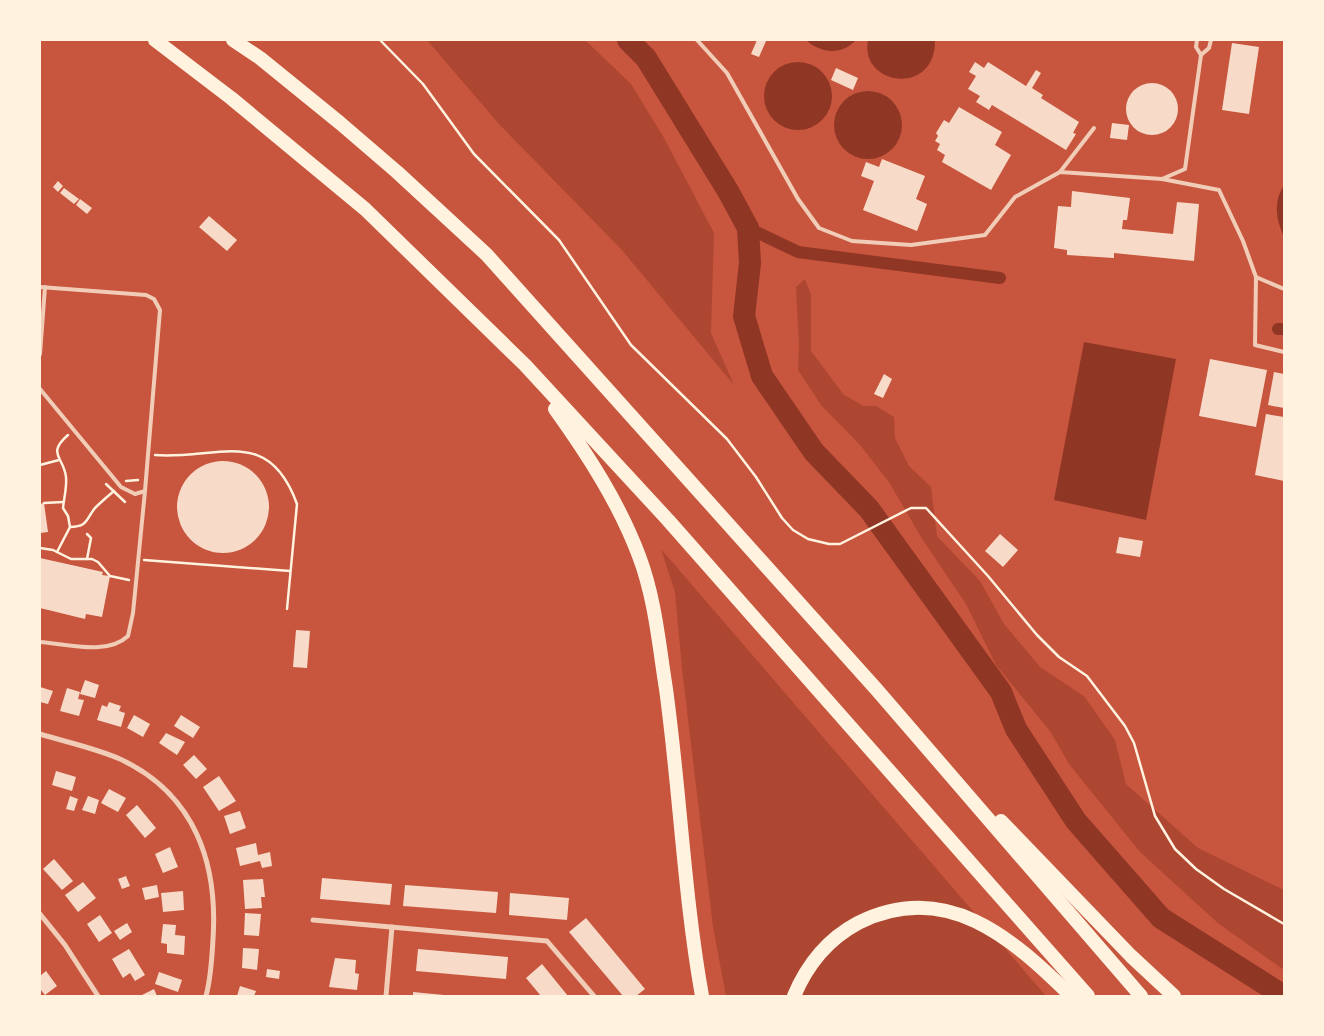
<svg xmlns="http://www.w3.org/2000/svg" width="1324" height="1036" viewBox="0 0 1324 1036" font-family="'Noto Serif',serif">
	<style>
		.green { fill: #ae4732 }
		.water { fill: #8f3625 }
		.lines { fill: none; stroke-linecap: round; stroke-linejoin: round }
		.canal { stroke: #8f3625; stroke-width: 12 }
		.river { stroke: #8f3625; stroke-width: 22 }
		.building { fill: #f7dbc8 }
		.path { stroke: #fff3e0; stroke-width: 2.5 }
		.service { stroke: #f1ccb7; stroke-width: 4 }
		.minor { stroke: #f1ccb7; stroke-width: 5 }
		.motorway { stroke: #fff3e0; stroke-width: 14 }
	</style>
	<rect width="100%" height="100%" fill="#c8553d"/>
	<g class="green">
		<path d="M427,40H585L631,84L664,138L714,233L711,333L734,385L621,249L499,124Z"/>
		<path d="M805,279L811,295V351L844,395L864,406H876L894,417L895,438L909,466L931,487L937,536L980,581L1004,624L1040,667L1084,696L1115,740L1126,784L1198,848L1284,890V970L1219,924L1140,852L1069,764L1050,731L996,665L966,604L921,537L889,482L860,445L821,405L798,370L799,346L796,287Z"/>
		<path d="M661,549L1046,996H726L713,927L682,669L675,592Z"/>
	</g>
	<g class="water">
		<path d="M806,40H856C842,55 821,54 806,40Z"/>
		<path d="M868,40H935C936,97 859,86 868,40Z"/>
		<circle cx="798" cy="96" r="34"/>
		<circle cx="868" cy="125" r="34"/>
		<path d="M1284,185V237C1276,219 1273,202 1284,185Z"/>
		<path d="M1084,342L1176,359L1146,520L1054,500Z"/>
	</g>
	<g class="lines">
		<g class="canal">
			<path d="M748,228L798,252L1000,278"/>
			<path d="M1278,329H1284"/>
		</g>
		<path class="river" d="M628,40L646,58L728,191L748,228L750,263L744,316L762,376L814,452L869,509L1001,692L1016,729L1076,821L1161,918L1284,996"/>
	</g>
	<g class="building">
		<path d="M757,40L766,41L759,57L751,54Z"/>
		<path d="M1232,43L1259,47L1249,114L1222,110Z"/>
		<path d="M975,62L984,68L988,62L1026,86L1036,70L1041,73L1032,88L1043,95L1041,98L1079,122L1073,133L1076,134L1066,150L992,105L989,110L976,102L980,96L968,89L976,76L969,72Z"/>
		<path d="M836,68L858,78L853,90L831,80Z"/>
		<circle cx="1152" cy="109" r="26"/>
		<path d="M959,107L1002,132L995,145L1011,155L991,190L942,162L945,155L937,150L940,144L935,141L938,136L936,133L944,120L949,123Z"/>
		<path d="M1112,123L1129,125L1127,140L1110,138Z"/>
		<path d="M882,159L925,176L916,199L927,204L917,231L863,210L874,181L861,176L866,162L879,167Z"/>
		<path d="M58,181L63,186L58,192L53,187Z"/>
		<path d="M64,188L79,199L74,204L60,193Z"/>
		<path d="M1072,191L1130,198L1127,220H1123L1122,229L1173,234L1177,202L1199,204L1194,261L1114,253V258L1067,255V250L1054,248L1058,206L1071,207Z"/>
		<path d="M80,199L92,208L87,214L76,205Z"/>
		<path d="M209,216L237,240L227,251L199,227Z"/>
		<path d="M1210,359L1267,370L1256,427L1199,416Z"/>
		<path d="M1274,372L1284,374V408L1268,405Z"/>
		<path d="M884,374L892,379L883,398L874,394Z"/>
		<path d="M1266,414L1284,417V481L1255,475Z"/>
		<circle cx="223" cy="507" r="46"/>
		<path d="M44,503L48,532L40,533V504Z"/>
		<path d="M1000,534L1018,550L1003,567L985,551Z"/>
		<path d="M1119,537L1143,541L1140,557L1116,553Z"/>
		<path d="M40,558L103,572L102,575L110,576L102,617L86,614L85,619L40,608Z"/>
		<path d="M296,630L310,631L307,668L293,667Z"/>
		<path d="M85,680L99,685L95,698L80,694Z"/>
		<path d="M40,687L53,691L48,704L40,702Z"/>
		<path d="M67,688L80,692L78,699L84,700L79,716L60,711Z"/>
		<path d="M109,702L121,706L119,711L125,713L121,727L97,720L102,705L107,707Z"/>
		<path d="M134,715L150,724L143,737L127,728Z"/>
		<path d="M181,715L200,727L193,738L174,726Z"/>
		<path d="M166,733L185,742L177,755L159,743Z"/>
		<path d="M194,755L207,769L196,779L183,765Z"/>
		<path d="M56,771L76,777L72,791L52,785Z"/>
		<path d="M219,776L236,801L219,811L203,787Z"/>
		<path d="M109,789L126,798L118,812L101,803Z"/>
		<path d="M70,796L78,799L74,811L66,809Z"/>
		<path d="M88,796L99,800L95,814L82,810Z"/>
		<path d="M137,805L156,828L145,838L126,815Z"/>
		<path d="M240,811L246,828L230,834L224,816Z"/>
		<path d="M256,843L258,855L270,852L272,866L262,868L260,861L240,866L236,848Z"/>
		<path d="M170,847L178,867L163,873L155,854Z"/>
		<path d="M54,859L73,881L62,890L43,869Z"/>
		<path d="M126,876L130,886L122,889L118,879Z"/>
		<path d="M322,878L392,884L390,905L320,899Z"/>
		<path d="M263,879L265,897H261L262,908L245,909L243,880Z"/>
		<path d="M83,882L96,898L78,912L65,895Z"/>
		<path d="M157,885L159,897L145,900L142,888Z"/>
		<path d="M405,885L498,892L496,913L403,906Z"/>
		<path d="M183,891L184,910L163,912L161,893Z"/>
		<path d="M510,893L569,898L567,920L509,915Z"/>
		<path d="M245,913L261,914L259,936L244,935Z"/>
		<path d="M100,915L112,933L99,942L87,924Z"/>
		<path d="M586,918L645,989L636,996H623L569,932Z"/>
		<path d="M127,923L132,932L120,940L114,931Z"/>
		<path d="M163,924L176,925L175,935L185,936L184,955L167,953V944L161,943Z"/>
		<path d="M243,948L259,949L257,970L242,968Z"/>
		<path d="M129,949L145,975L135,981L130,973L123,978L112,959Z"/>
		<path d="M418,949L508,957L506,979L416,971Z"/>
		<path d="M335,958L356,960L355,973L359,974L357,990L329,987Z"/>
		<path d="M542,964L568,996H541L526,978Z"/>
		<path d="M267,969L280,971L279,979L266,977Z"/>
		<path d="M46,971L57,986L45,995L40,989V976Z"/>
		<path d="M159,972L182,980L178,992L155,984Z"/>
		<path d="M240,986L256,991L254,996H237Z"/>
		<path d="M154,989L157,996H140Z"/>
		<path d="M413,992L444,995V996H413Z"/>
	</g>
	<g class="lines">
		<g class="path">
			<path d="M380,40L423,84L474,154L559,240L631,345L727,439L756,477L782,518L793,530L808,539L829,544H840L911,508H926L988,576L1037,635L1059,657L1087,676L1125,726L1134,743L1155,816L1175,849L1196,869L1224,889L1284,924"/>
			<path d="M155,455C217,460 268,424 297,504L287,609"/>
			<path d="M40,465L59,460"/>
			<path d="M126,481L138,480"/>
			<path d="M106,484L125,502"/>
			<path d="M44,503L63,502"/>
			<path d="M70,527C88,527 86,519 95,508C101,502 108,496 114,491"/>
			<path d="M40,548L53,550L71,559H92L98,562L110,576L129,580"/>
			<path d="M57,552L70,527L68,516L63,508C64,497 67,488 66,477C64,457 46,454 68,435"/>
			<path d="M87,559L91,538L87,534"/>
			<path d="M144,560L290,571"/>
		</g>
		<g class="service">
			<path d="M697,40L727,73L798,199L819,228L852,241L911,245L985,235L1015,197L1060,172L1162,179L1185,169L1201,55"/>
			<path d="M1197,40L1196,47L1201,55L1209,48L1211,40"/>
			<path d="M1060,172L1094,128"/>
			<path d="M1162,179L1219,190L1243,241L1256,277L1255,345L1284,352"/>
			<path d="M1256,277L1284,289"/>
			<path d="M40,287L146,295L154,299L160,310L145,491L133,613L128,636C107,656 67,644 40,642"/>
			<path d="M40,354L45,287"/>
			<path d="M40,389L121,487L135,494L145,491"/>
		</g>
		<g class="minor">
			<path d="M40,734C66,742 95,748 120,759C195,794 218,863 213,939C212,958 211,978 206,996"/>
			<path d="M40,914L65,945L98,996"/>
			<path d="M313,920L547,941L594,996"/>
			<path d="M386,996L392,927"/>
		</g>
		<g class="motorway">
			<path d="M155,40L231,98L365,209L525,365L668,520L1088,996"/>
			<path d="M233,40L260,58L340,123L397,172L487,255L877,690L1141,996"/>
			<path d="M555,409C588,455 619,503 639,556C655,598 659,645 666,689C680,791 684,895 702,996"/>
			<path d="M1001,821L1131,956L1174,996"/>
			<path d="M794,996C807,965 828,939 858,923C946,879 1012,938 1071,996"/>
		</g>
	</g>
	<rect width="1324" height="1036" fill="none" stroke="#fff3e0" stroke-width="82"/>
</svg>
